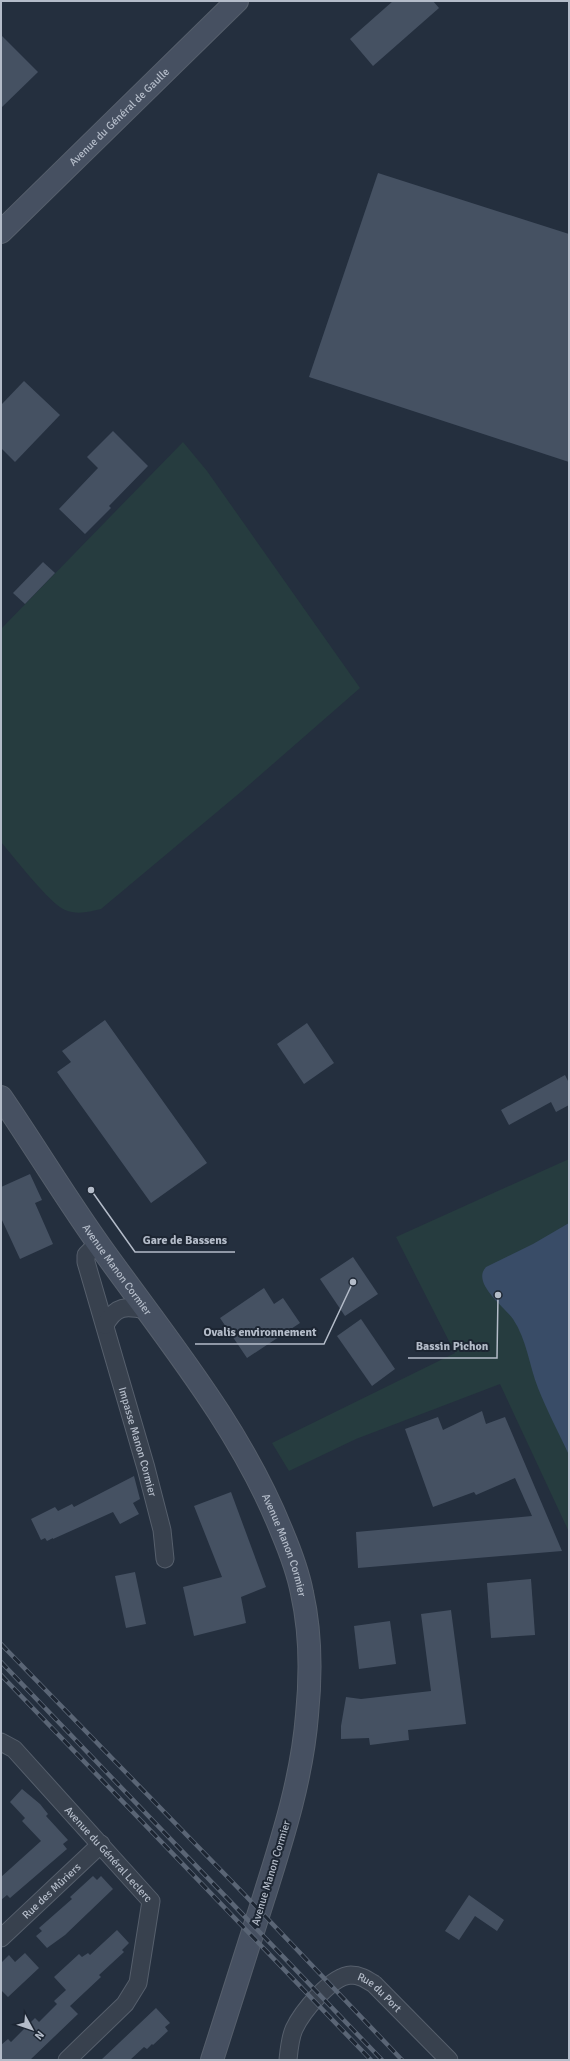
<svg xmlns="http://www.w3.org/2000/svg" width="570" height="2061" viewBox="0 0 570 2061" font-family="Signika,sans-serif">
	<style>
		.green { fill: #263c3f }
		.water { fill: #394c67 }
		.building { fill: #455162 }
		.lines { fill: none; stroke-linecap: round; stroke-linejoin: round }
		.street-casing { stroke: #565f6c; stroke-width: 19 }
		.secondary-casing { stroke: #565f6c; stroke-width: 24 }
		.street { stroke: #38414e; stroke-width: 17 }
		.secondary { stroke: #465061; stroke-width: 22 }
		.rail-casing { stroke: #5a6575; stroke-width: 4.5 }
		.rail { stroke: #1d2633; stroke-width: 3; stroke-dasharray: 9; stroke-linecap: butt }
		.labels { text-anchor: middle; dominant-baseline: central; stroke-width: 4; stroke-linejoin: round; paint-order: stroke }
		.street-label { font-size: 11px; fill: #b4bcc9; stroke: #1d2633 }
		.leader { fill: none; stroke: #b4bcc9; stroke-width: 1.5 }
		.callout-dot { fill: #b4bcc9; stroke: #1d2633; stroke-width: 1.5 }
		.callout-label { font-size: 12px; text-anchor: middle; font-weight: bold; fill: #b4bcc9; stroke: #1d2633; stroke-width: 4; stroke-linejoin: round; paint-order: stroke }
	</style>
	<rect width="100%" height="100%" fill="#242f3e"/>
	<g class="green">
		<path d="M183,442L207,471L360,688L242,791L101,909C89,912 77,915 65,910C49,903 14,857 1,842V629Z"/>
		<path d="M569,1159V1532L500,1384L356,1439L289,1471L272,1443L455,1353L396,1237Z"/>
	</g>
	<path class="water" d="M569,1223V1455C559,1433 547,1411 538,1388C529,1365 527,1340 513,1319C505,1307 471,1283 486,1267L533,1244Z"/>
	<g class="building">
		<path d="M393,1H433L439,8L373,66L350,39Z"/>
		<path d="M1,35L38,72L1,108Z"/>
		<path d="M378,173L569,234V462L309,377Z"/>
		<path d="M24,381L60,415L15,462L1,448V405Z"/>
		<path d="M113,431L148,466L109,506L111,508L85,534L59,509L98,468L87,457Z"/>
		<path d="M43,562L55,573L25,604L13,593Z"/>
		<path d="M105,1020L207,1163L151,1203L57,1072L71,1062L62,1051Z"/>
		<path d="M307,1023L334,1063L304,1084L277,1044Z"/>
		<path d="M565,1075L569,1083V1105L556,1112L551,1102L509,1125L501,1110Z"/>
		<path d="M30,1174L42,1200L35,1203L53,1244L20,1259L1,1218V1187Z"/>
		<path d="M353,1257L378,1294L345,1316L320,1279Z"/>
		<path d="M264,1288L274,1304L283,1298L300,1323L247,1358L220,1318Z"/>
		<path d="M361,1319L395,1369L372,1386L337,1336Z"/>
		<path d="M482,1411L486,1424L505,1417L562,1551L358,1568L356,1532L532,1516L515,1478L476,1495L474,1492L433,1507L405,1429L438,1417L443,1430Z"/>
		<path d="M134,1476L140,1499L133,1503L139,1514L120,1524L113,1512L53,1539V1538L47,1541L45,1538L41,1540L31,1519L55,1507L58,1511L72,1504L74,1507Z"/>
		<path d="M231,1492L266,1587L241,1597L246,1623L194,1636L183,1587L222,1577L194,1506Z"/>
		<path d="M135,1572L146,1624L126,1628L115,1576Z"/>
		<path d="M531,1579L535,1635L491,1638L487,1583Z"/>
		<path d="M451,1610L466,1724L408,1730L409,1740L370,1745L369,1738L341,1739V1726L346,1697L361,1699L431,1691L421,1614Z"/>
		<path d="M390,1621L396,1664L359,1669L354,1626Z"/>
		<path d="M22,1789L40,1804L48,1814L46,1816L68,1840L63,1844L67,1849L10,1898L7,1895L1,1900V1877L41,1841L22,1821L25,1818L10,1802Z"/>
		<path d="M93,1876L97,1880L101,1876L113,1889L65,1935L47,1948L36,1936L42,1931L39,1928L72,1899L70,1897Z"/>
		<path d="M469,1895L504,1920L497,1931L475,1916L459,1940L445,1931Z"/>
		<path d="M117,1930L129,1943L122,1950L124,1952L99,1975L101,1977L70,2006L78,2014L30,2060H1V2045L8,2039L11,2042L35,2018L39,2022L57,2004L54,2001L66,1990L54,1977L79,1954L82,1957L88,1953L90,1955Z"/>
		<path d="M25,1953L39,1968L8,1997L1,1990V1963L9,1955L15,1962Z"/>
		<path d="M156,2008L170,2023L165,2027L168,2031L153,2045L152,2044L147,2049L144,2047L130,2060H101Z"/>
	</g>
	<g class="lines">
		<defs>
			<g id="street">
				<path id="s1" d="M98,1243L86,1255V1262L146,1468L162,1530L165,1559"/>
				<path d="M105,1325C116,1305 126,1306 146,1310"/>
				<path id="s2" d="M1,1742L14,1749L151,1901L138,1983L125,2004L67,2060"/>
				<path id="s3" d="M1,1938L101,1844"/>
				<path id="s4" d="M288,2060C289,2050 290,2038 294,2029C302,2012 331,1976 351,1975C360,1975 366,1979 374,1984L449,2060"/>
			</g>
			<g id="secondary">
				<path id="s5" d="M1,232L237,1"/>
				<path id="s6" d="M1,1097C36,1148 68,1202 105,1253C169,1342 241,1429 282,1532C290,1551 298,1572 302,1593C311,1633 311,1675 307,1715C302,1778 283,1837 264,1897C247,1951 229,2006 212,2060"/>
			</g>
		</defs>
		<use href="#street" class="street-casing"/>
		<use href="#secondary" class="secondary-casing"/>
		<use href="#street" class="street"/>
		<use href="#secondary" class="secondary"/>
		<defs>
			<g id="rail">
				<path d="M1,1644L243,1893L402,2060"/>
				<path d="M1,1662L382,2060"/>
				<path d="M1,1675L371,2060"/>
			</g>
		</defs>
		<use href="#rail" class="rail-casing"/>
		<use href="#rail" class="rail"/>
	</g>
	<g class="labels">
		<g class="street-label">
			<text stroke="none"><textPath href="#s5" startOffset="165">Avenue du Général de Gaulle</textPath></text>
			<text stroke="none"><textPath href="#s6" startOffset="208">Avenue Manon Cormier</textPath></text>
			<text stroke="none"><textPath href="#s1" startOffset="211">Impasse Manon Cormier</textPath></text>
			<text stroke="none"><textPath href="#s6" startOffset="532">Avenue Manon Cormier</textPath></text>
			<text stroke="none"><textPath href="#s2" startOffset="156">Avenue du Général Leclerc</textPath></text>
			<text transform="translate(271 1873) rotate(-73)">Avenue Manon Cormier</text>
			<text stroke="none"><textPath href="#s3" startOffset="69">Rue des Mûriers</textPath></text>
			<text stroke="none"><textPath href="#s4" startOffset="147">Rue du Port</textPath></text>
		</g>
	</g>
	<path class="leader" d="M91 1190L135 1252H235M353 1282L324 1344H195M498 1295L497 1358H408"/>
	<g class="callout-dot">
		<circle cx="91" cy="1190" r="4"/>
		<circle cx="353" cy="1282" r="4"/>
		<circle cx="498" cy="1295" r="4"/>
	</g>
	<g class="callout-label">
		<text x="185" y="1244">Gare de Bassens</text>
		<text x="260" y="1336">Ovalis environnement</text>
		<text x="452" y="1350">Bassin Pichon</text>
	</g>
	<rect width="570" height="2061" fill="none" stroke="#b4bcc9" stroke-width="4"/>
	<g transform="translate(32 2029) rotate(130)" stroke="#1d2633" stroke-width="3" paint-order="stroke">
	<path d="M0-3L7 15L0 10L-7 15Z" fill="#b4bcc9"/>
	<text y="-6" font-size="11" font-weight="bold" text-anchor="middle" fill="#b4bcc9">N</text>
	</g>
</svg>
